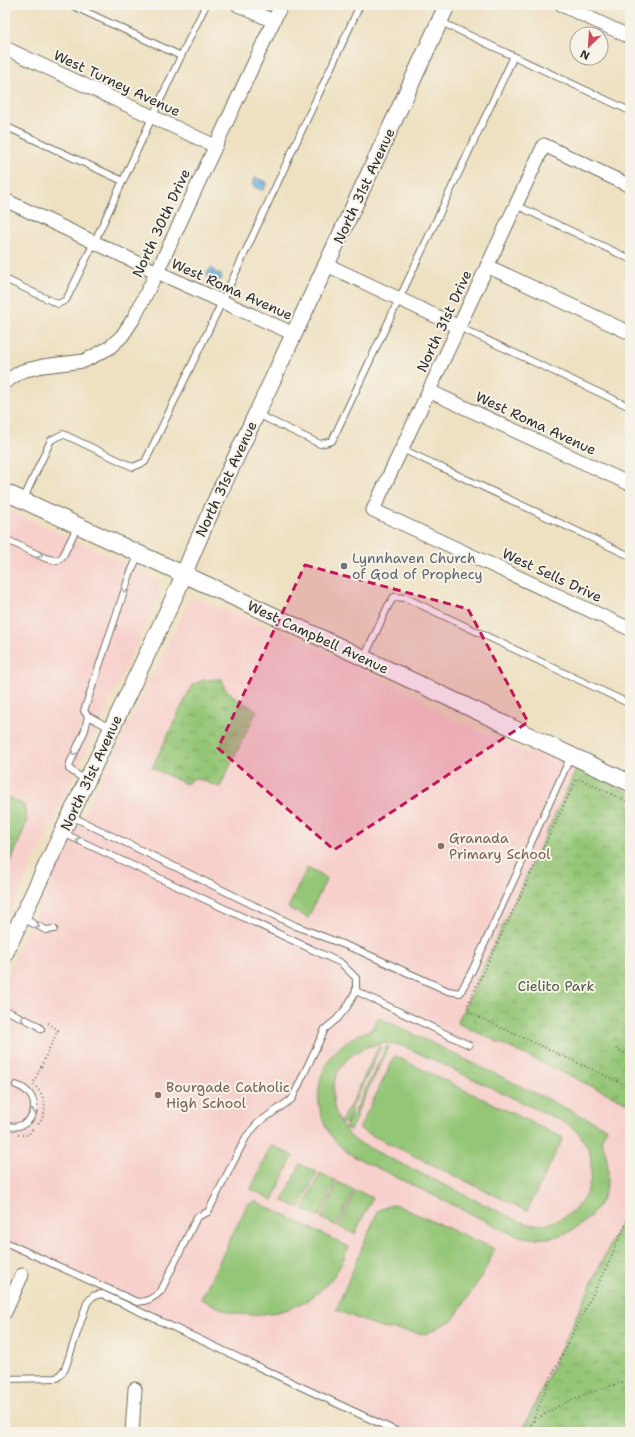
<svg xmlns="http://www.w3.org/2000/svg" width="635" height="1437" viewBox="0 0 635 1437" font-family="'Shantell Sans',sans-serif">
	<style>
		.built { fill: #f7d0cc }
		.grass { fill: #94c677; stroke: #607851; fill-rule: evenodd }
		.park { fill: url(#park-crowns); stroke: #607851 }
		.water { fill: url(#water-waves); stroke: #446c81 }
		.lines { fill: none; stroke-linecap: round; stroke-linejoin: round }
		.service-casing { stroke: #6f6b60; stroke-width: 8 }
		.minor-casing { stroke: #6f6b60; stroke-width: 15 }
		.tertiary-casing { stroke: #6f6b60; stroke-width: 18 }
		.path { stroke: #6f6b60; stroke-width: 2; stroke-dasharray: 1 3; stroke-linecap: butt }
		.service { stroke: #fff; stroke-width: 6 }
		.minor { stroke: #fff; stroke-width: 13 }
		.tertiary { stroke: #fff; stroke-width: 16 }
		.oneway { stroke: #a0a0a0 }
		.marked { fill: #c2185b; fill-opacity: 0.2; stroke: #c2185b; stroke-width: 3; stroke-dasharray: 8 5; stroke-linejoin: round }
		.worship-dot { fill: #6b7280; stroke: #f7f3e8; stroke-width: 1.5 }
		.education-dot { fill: #8d6e63; stroke: #f7f3e8; stroke-width: 1.5 }
		.labels { text-anchor: middle; dominant-baseline: central; stroke-width: 4; stroke-linejoin: round; paint-order: stroke }
		.street-label { font-size: 14px; fill: #2b2b2b; stroke: #f7f3e8 }
		.worship-label { font-size: 14px; fill: #5b616d; stroke: #f7f3e8; text-anchor: start }
		.education-label { font-size: 14px; fill: #785e54; stroke: #f7f3e8; text-anchor: start }
		.park-label { font-size: 14px; fill: #4a5a42; stroke: #f7f3e8 }
	</style>
	<defs>
		<pattern id="park-crowns" width="20" height="18" patternUnits="userSpaceOnUse"><rect width="20" height="18" fill="#94c677"/><path d="M2 6a3 3 0 1 1 6 0M12 15a3 3 0 1 1 6 0" fill="none" stroke="#79a162"/></pattern>
		<pattern id="water-waves" width="16" height="10" patternUnits="userSpaceOnUse"><rect width="16" height="10" fill="#5cacd7"/><path d="M0 5q4-4 8 0t8 0" fill="none" stroke="#4c8caf"/></pattern>
	</defs>
	<rect width="100%" height="100%" fill="#f7f3e8"/>
	<filter id="ink" filterUnits="userSpaceOnUse"><feTurbulence type="fractalNoise" baseFrequency=".025" numOctaves="2"/><feDisplacementMap in="SourceGraphic" scale="8" xChannelSelector="R" yChannelSelector="G"/><feConvolveMatrix kernelMatrix="1 2 1 2 8 2 1 2 1" color-interpolation-filters="sRGB"/></filter>
	<filter id="wash" filterUnits="userSpaceOnUse"><feTurbulence type="fractalNoise" baseFrequency=".012" numOctaves="4" result="noise"/><feDisplacementMap in="SourceGraphic" scale="16" xChannelSelector="R" yChannelSelector="G"/><feGaussianBlur stdDeviation="0.9" result="paint"/><feColorMatrix in="noise" values="0 0 0 0 0 0 0 0 0 0 0 0 0 0 0 0 0 1.4 0 .05"/><feComposite in="paint" operator="in"/></filter>
	<g filter="url(#wash)">
		<rect width="100%" height="100%" fill="#eee1c2"/>
		<g class="built">
			<path d="M5,508L151,576L158,581L160,586V595L5,923Z"/>
			<path d="M192,599L199,600L281,631L418,697L446,717L531,754L550,756L577,768L457,1023L630,1104V1202L521,1432H391L119,1299L5,1246V979L76,829L188,604Z"/>
		</g>
		<g class="grass">
			<path d="M5,796L24,805L27,822L11,862L5,859Z"/>
			<path d="M307,868L327,878L308,918L288,908Z"/>
			<path d="M378,1017L607,1128L601,1140C629,1202 568,1258 508,1232L357,1158C318,1139 305,1086 335,1052C343,1043 352,1038 362,1033C365,1032 369,1031 371,1030C374,1028 376,1020 378,1017ZM383,1043L396,1044L410,1049L563,1122C567,1124 572,1127 576,1130C581,1136 588,1147 590,1154C591,1158 591,1162 591,1166C594,1198 568,1223 537,1225C528,1225 519,1221 510,1217L357,1142C325,1117 323,1068 362,1049C368,1046 375,1045 383,1043Z"/>
			<path d="M379,1046L381,1047L351,1109L352,1110L346,1124L341,1122L348,1108H349Z"/>
			<path d="M387,1046L389,1047L355,1116L357,1117L350,1130L345,1128L352,1114L353,1115Z"/>
			<path d="M395,1056L563,1138L527,1211L359,1129Z"/>
			<path d="M271,1145L293,1156L273,1200L251,1189Z"/>
			<path d="M300,1164L317,1172L300,1208L283,1201Z"/>
			<path d="M320,1173L336,1181L319,1217L303,1209Z"/>
			<path d="M338,1182L354,1190L337,1226L321,1218Z"/>
			<path d="M356,1190L372,1198L355,1234L339,1227Z"/>
			<path d="M255,1201L349,1247C345,1255 342,1264 337,1271C320,1298 291,1313 260,1314C250,1315 238,1315 229,1312C219,1308 210,1303 201,1299L247,1205Z"/>
			<path d="M394,1204L495,1249L483,1274L453,1320L425,1334L381,1328L336,1310L378,1210Z"/>
		</g>
		<g class="park">
			<path d="M222,679L225,689L240,701L257,710L220,787L194,778L186,784L152,768L192,685L204,680Z"/>
			<path d="M577,768L630,793V1104L457,1023Z"/>
			<path d="M630,1202V1432H521L523,1429Z"/>
		</g>
		<g class="water">
			<path d="M254,178H256L266,181L267,185L264,188V190C260,190 254,189 252,184Z"/>
			<path d="M211,268L214,270L215,272L221,274L222,278L221,280L215,281L207,277V272Z"/>
		</g>
	</g>
	<g filter="url(#ink)">
		<g class="lines">
			<defs>
				<g id="service">
					<path d="M71,5L181,56"/>
					<path d="M441,22L630,111"/>
					<path d="M5,126L123,181"/>
					<path d="M516,205L630,259"/>
					<path d="M5,279L58,304L66,300C115,203 157,102 206,5"/>
					<path d="M459,327L630,407"/>
					<path d="M257,414L320,444L332,441L514,56"/>
					<path d="M402,449L630,556"/>
					<path d="M23,500L51,440L63,434L133,467L145,462L222,302L360,5"/>
					<path d="M5,539L45,558L57,561L63,556L78,525"/>
					<path d="M364,658L388,606L394,597L406,598L630,704"/>
					<path d="M112,729L88,716L84,711L130,574L139,554"/>
					<path d="M85,780L69,769L70,763L85,730L88,716"/>
					<path d="M71,816L296,926L360,951L448,991L460,993L472,971L571,756"/>
					<path d="M22,918L46,930L54,929"/>
					<path d="M356,991L469,1045"/>
					<path d="M5,1010L37,1025L41,1029"/>
					<path d="M5,1125C33,1135 48,1096 16,1085"/>
					<path d="M5,1242L137,1302C147,1302 154,1298 161,1291L197,1217L208,1212L246,1137L258,1123L292,1099L325,1029L337,1019L347,1007L356,991V978L341,963L63,833"/>
					<path d="M5,1379L57,1378L65,1369L87,1303L93,1296L102,1294L398,1432"/>
				</g>
				<g id="minor">
					<path d="M238,5L273,21"/>
					<path d="M562,5L630,37"/>
					<path d="M5,48L215,146"/>
					<path d="M630,186L544,145L373,510L630,629"/>
					<path d="M5,200L157,272L294,334"/>
					<path d="M327,265L459,327"/>
					<path d="M487,266L630,333"/>
					<path d="M5,382L22,371L43,366L84,361L109,348L122,336L134,318L157,272L281,5"/>
					<path d="M429,391L630,484"/>
					<path d="M5,1312L22,1275"/>
					<path d="M132,1432L135,1389"/>
				</g>
				<g id="tertiary">
					<path d="M5,492L255,607L630,783"/>
					<path d="M5,953L177,591C205,520 239,451 272,381C330,256 390,131 447,5"/>
				</g>
			</defs>
			<use href="#service" class="service-casing"/>
			<use href="#minor" class="minor-casing"/>
			<use href="#tertiary" class="tertiary-casing"/>
			<g class="path">
				<path d="M630,803L580,779L576,780L467,1006L469,1011L474,1015L630,1087"/>
				<path d="M616,1049L630,1056"/>
				<path d="M38,1124C50,1111 45,1095 33,1084L58,1030L47,1022"/>
				<path d="M18,1135H28L33,1129"/>
				<path d="M5,1143L9,1134"/>
				<path d="M534,1421C563,1400 596,1390 630,1380"/>
				<path d="M527,1432L533,1421L550,1379L611,1258L616,1244L630,1217"/>
			</g>
			<use href="#service" class="service"/>
			<use href="#minor" class="minor"/>
			<use href="#tertiary" class="tertiary"/>
		</g>
		<defs><path id="oneway-chevron" d="M-2-3.5L2.5 0L-2 3.5" fill="none" stroke-width="1.6" stroke-linecap="round" stroke-linejoin="round"/></defs>
		<g class="oneway">
			<use href="#oneway-chevron" transform="translate(40 555) rotate(24)"/>
			<use href="#oneway-chevron" transform="translate(125 590) rotate(109)"/>
			<use href="#oneway-chevron" transform="translate(74 753) rotate(114)"/>
			<use href="#oneway-chevron" transform="translate(78 840) rotate(-155)"/>
			<use href="#oneway-chevron" transform="translate(37 926) rotate(26)"/>
			<use href="#oneway-chevron" transform="translate(23 1018) rotate(-154)"/>
			<use href="#oneway-chevron" transform="translate(32 1111) rotate(-75)"/>
		</g>
	</g>
	<path class="marked" d="M305,565L468,609L528,722L334,850L218,748Z"/>
	<circle class="worship-dot" cx="344" cy="566" r="4"/>
	<g class="education-dot">
		<circle cx="441" cy="846" r="4"/>
		<circle cx="158" cy="1095" r="4"/>
	</g>
	<g class="labels">
		<g class="street-label">
			<text transform="translate(117 83) rotate(25)">West Turney Avenue</text>
			<text transform="translate(364 186) rotate(-65)">North 31st Avenue</text>
			<text transform="translate(161 223) rotate(-65)">North 30th Drive</text>
			<text transform="translate(232 289) rotate(24)">West Roma Avenue</text>
			<text transform="translate(444 321) rotate(-65)">North 31st Drive</text>
			<text transform="translate(536 423) rotate(25)">West Roma Avenue</text>
			<text transform="translate(226 479) rotate(-65)">North 31st Avenue</text>
			<text transform="translate(552 575) rotate(25)">West Sells Drive</text>
			<text transform="translate(318 637) rotate(25)">West Campbell Avenue</text>
			<text transform="translate(91 773) rotate(-65)">North 31st Avenue</text>
		</g>
		<g class="worship-label">
			<text x="352" y="558">Lynnhaven Church<tspan x="352" dy="16">of God of Prophecy</tspan></text>
		</g>
		<g class="education-label">
			<text x="449" y="838">Granada<tspan x="449" dy="16">Primary School</tspan></text>
			<text x="166" y="1087">Bourgade Catholic<tspan x="166" dy="16">High School</tspan></text>
		</g>
		<g class="park-label">
			<text x="556" y="986">Cielito Park</text>
		</g>
	</g>
	<rect width="635" height="1437" fill="none" stroke="#f7f3e8" stroke-width="20"/>
	<g transform="translate(589 46) rotate(205)"><circle r="19" fill="#f7f3e8" stroke="#a5a39c"/>
	<path d="M0-3L7 15L0 10L-7 15Z" fill="#d1495b"/>
	<text y="-6" font-size="11" font-weight="bold" text-anchor="middle" fill="#2b2b2b">N</text>
	</g>
</svg>
